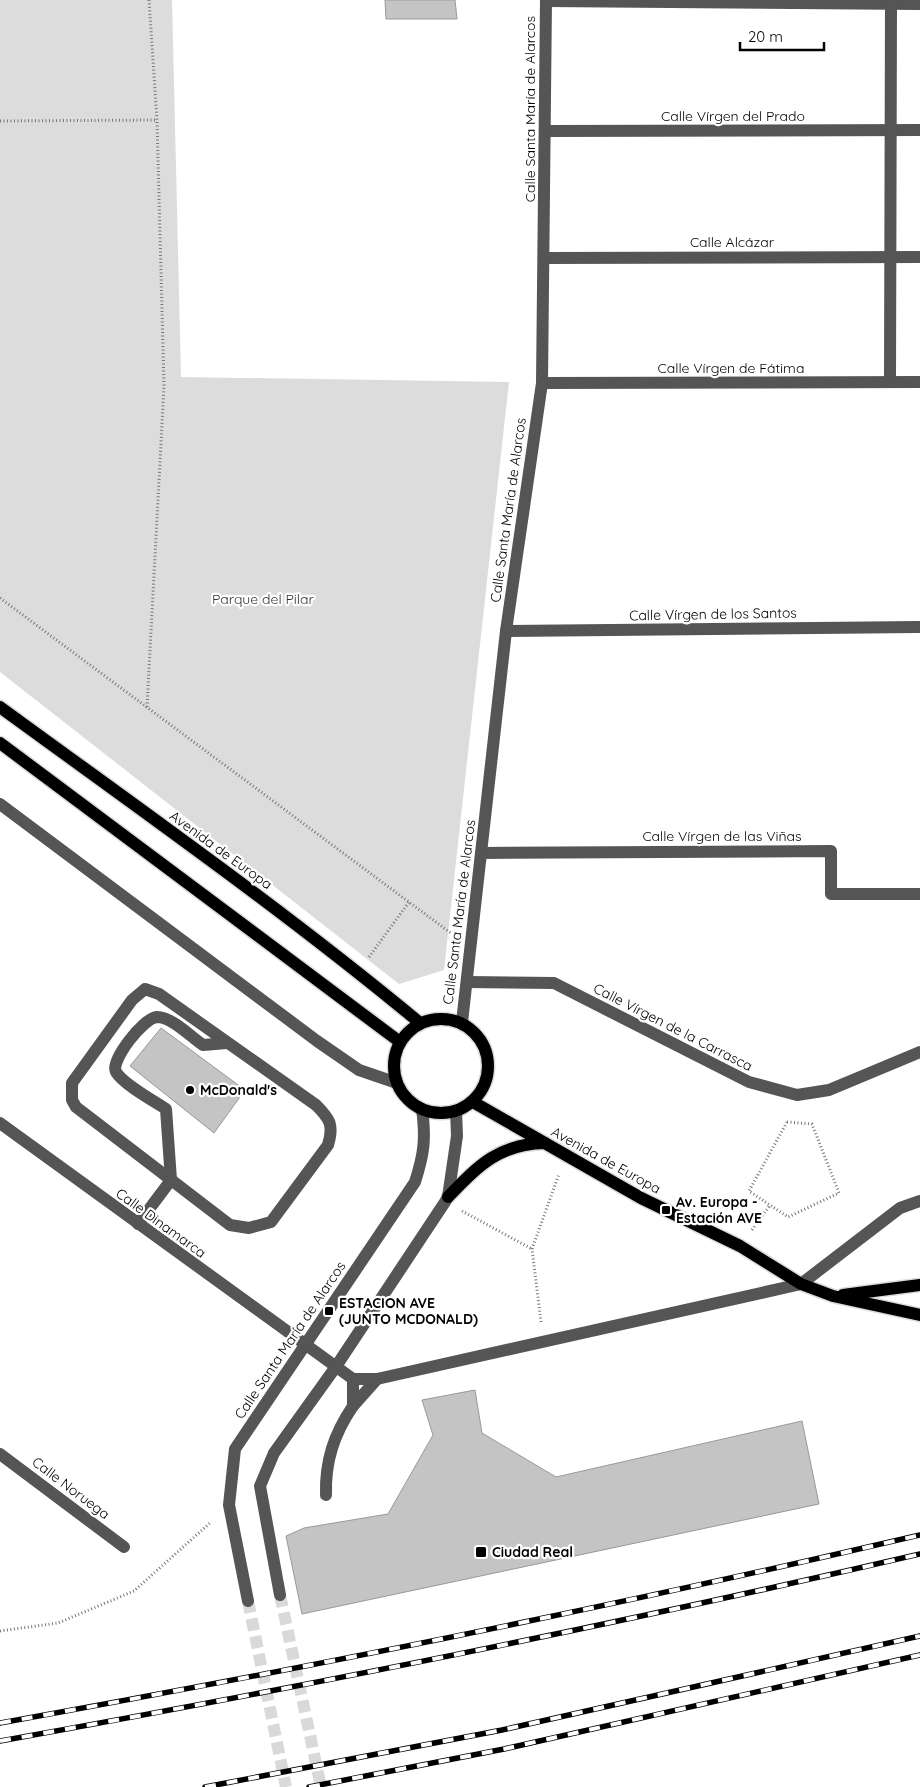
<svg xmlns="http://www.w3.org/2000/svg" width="920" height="1787" viewBox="0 0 920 1787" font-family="Quicksand,sans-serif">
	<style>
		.green { fill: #dcdcdc }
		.building { fill: #c4c4c4; stroke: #999 }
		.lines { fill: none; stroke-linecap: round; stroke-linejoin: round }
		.minor-tunnel { stroke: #d9d9d9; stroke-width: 12; stroke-dasharray: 12 6; stroke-linecap: butt }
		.major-casing { stroke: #dbdbdb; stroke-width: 15 }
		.path { stroke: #777; stroke-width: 3; stroke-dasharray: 1 2.5; stroke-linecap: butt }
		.minor { stroke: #555; stroke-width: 12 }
		.major { stroke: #000; stroke-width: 12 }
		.rail-casing { stroke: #000; stroke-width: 5.5 }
		.rail { stroke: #fff; stroke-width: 4; stroke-dasharray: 11; stroke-linecap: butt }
		.poi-dot { fill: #000; stroke: #fff; stroke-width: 2 }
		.labels { text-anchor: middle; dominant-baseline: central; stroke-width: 4.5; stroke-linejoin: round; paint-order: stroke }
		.street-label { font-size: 14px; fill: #000; stroke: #fff }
		.park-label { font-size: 14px; fill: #333; stroke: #fff }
		.poi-label { font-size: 14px; font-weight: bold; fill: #000; stroke: #fff; text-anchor: start }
	</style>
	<rect width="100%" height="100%" fill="#fff"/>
	<path class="green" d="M0,0H172L181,377L509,382L444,970L399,984L0,672Z"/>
	<g class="building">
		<path d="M385,0H455L457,19H386Z"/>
		<path d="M161,1028L245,1090L214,1133L130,1066Z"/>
		<path d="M475,1390L482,1433L556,1477L802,1421L819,1504L302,1614L286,1536L304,1528L388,1514L433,1435L422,1400Z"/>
	</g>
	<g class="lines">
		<g class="minor-tunnel">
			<path d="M280,1595L321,1787"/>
			<path d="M248,1601L286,1787"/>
		</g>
		<defs>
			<g id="major">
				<path d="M0,707C141,810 285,911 420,1023"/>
				<path d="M0,743L400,1042"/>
				<circle cx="441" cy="1066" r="47"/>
				<path d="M473,1102L641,1198L740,1246L801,1284L833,1296L920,1315"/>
				<path d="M448,1197C479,1165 499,1144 545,1143"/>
				<path d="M843,1295L920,1285"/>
			</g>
		</defs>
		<use href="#major" class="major-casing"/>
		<g class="path">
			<path d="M0,121L157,120"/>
			<path d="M0,598L452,934"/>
			<path d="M147,707L164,386L157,120L149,0"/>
			<path d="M369,957L409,902"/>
			<path d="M787,1122L812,1124L839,1193L788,1217L749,1191Z"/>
			<path d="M462,1211L532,1249"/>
			<path d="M752,1230L770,1205"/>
			<path d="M541,1322L532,1249L559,1174"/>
			<path d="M0,1631L58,1623L134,1591L211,1522"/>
		</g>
		<g class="minor">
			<path d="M546,1L920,4"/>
			<path d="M545,131L920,130"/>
			<path d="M544,258L920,257"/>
			<path d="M890,382L891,0"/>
			<path d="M542,383L920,382"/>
			<path d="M506,631L920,627"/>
			<path d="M0,804L317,1041L359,1070L397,1083"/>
			<path d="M481,853L831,851V894H920"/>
			<path d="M467,982L554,983L749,1082L797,1095L829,1090L920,1052"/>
			<path d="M145,989L159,994L316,1105C330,1119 334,1125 328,1145L271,1222L249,1228L230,1225L76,1107L72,1100V1083L132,1000Z"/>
			<path d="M462,1022L506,631L542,383L546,0"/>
			<path d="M0,1123L353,1379V1406L377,1379"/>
			<path d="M138,1224L171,1180L166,1109C154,1101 123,1084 116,1072C110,1061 143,1018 157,1017C172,1017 191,1037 203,1045L227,1043"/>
			<path d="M353,1379H377L801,1284L900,1208L920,1201"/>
			<path d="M0,1454L124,1547"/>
			<path d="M326,1495C325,1461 334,1434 353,1406"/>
			<path d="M280,1595L260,1486L274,1453L335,1368L445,1202L448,1197L457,1136L456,1111"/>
			<path d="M248,1601L229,1505L235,1449L415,1182C424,1154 426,1139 422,1109"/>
		</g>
		<use href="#major" class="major"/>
		<defs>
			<g id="rail">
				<path d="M0,1723C308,1668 615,1606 920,1535"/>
				<path d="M0,1741C308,1686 615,1625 920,1554"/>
				<path d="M205,1787L502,1730L920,1636"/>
				<path d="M309,1787L504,1749L920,1655"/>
			</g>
		</defs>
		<use href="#rail" class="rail-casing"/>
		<use href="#rail" class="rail"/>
	</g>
	<g class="poi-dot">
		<circle cx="190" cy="1090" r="5"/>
		<rect x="661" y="1205" width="10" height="10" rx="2.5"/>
		<rect x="324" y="1306" width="10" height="10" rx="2.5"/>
		<rect x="475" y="1546" width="12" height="12" rx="2.5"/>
	</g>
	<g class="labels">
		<g class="street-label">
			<text transform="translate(530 109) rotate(-90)">Calle Santa María de Alarcos</text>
			<text x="733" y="116">Calle Vírgen del Prado</text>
			<text x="732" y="242">Calle Alcázar</text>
			<text x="731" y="368">Calle Vírgen de Fátima</text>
			<text transform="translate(508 510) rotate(-82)">Calle Santa María de Alarcos</text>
			<text transform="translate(713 614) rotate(-1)">Calle Vírgen de los Santos</text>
			<text x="722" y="836">Calle Vírgen de las Viñas</text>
			<text transform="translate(221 850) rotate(36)">Avenida de Europa</text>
			<text transform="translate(459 912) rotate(-83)">Calle Santa María de Alarcos</text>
			<text transform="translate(673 1027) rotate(27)">Calle Vírgen de la Carrasca</text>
			<text transform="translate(606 1160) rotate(29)">Avenida de Europa</text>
			<text transform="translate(161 1223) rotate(36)">Calle Dinamarca</text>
			<text transform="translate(290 1340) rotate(-56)">Calle Santa María de Alarcos</text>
			<text transform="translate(71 1488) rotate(37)">Calle Noruega</text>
		</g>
		<g class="park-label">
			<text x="263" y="599">Parque del Pilar</text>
		</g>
		<g class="poi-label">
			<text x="200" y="1090">McDonald's</text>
			<text x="676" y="1202">Av. Europa -<tspan x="676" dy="16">Estación AVE</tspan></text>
			<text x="339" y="1303">ESTACION AVE<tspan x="339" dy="16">(JUNTO MCDONALD)</tspan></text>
			<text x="492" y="1552">Ciudad Real</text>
		</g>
	</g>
	<path d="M740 42v8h84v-8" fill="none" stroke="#000000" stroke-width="2.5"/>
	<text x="748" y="42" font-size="15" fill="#000000" stroke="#ffffff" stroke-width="4" paint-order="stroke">20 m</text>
</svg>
